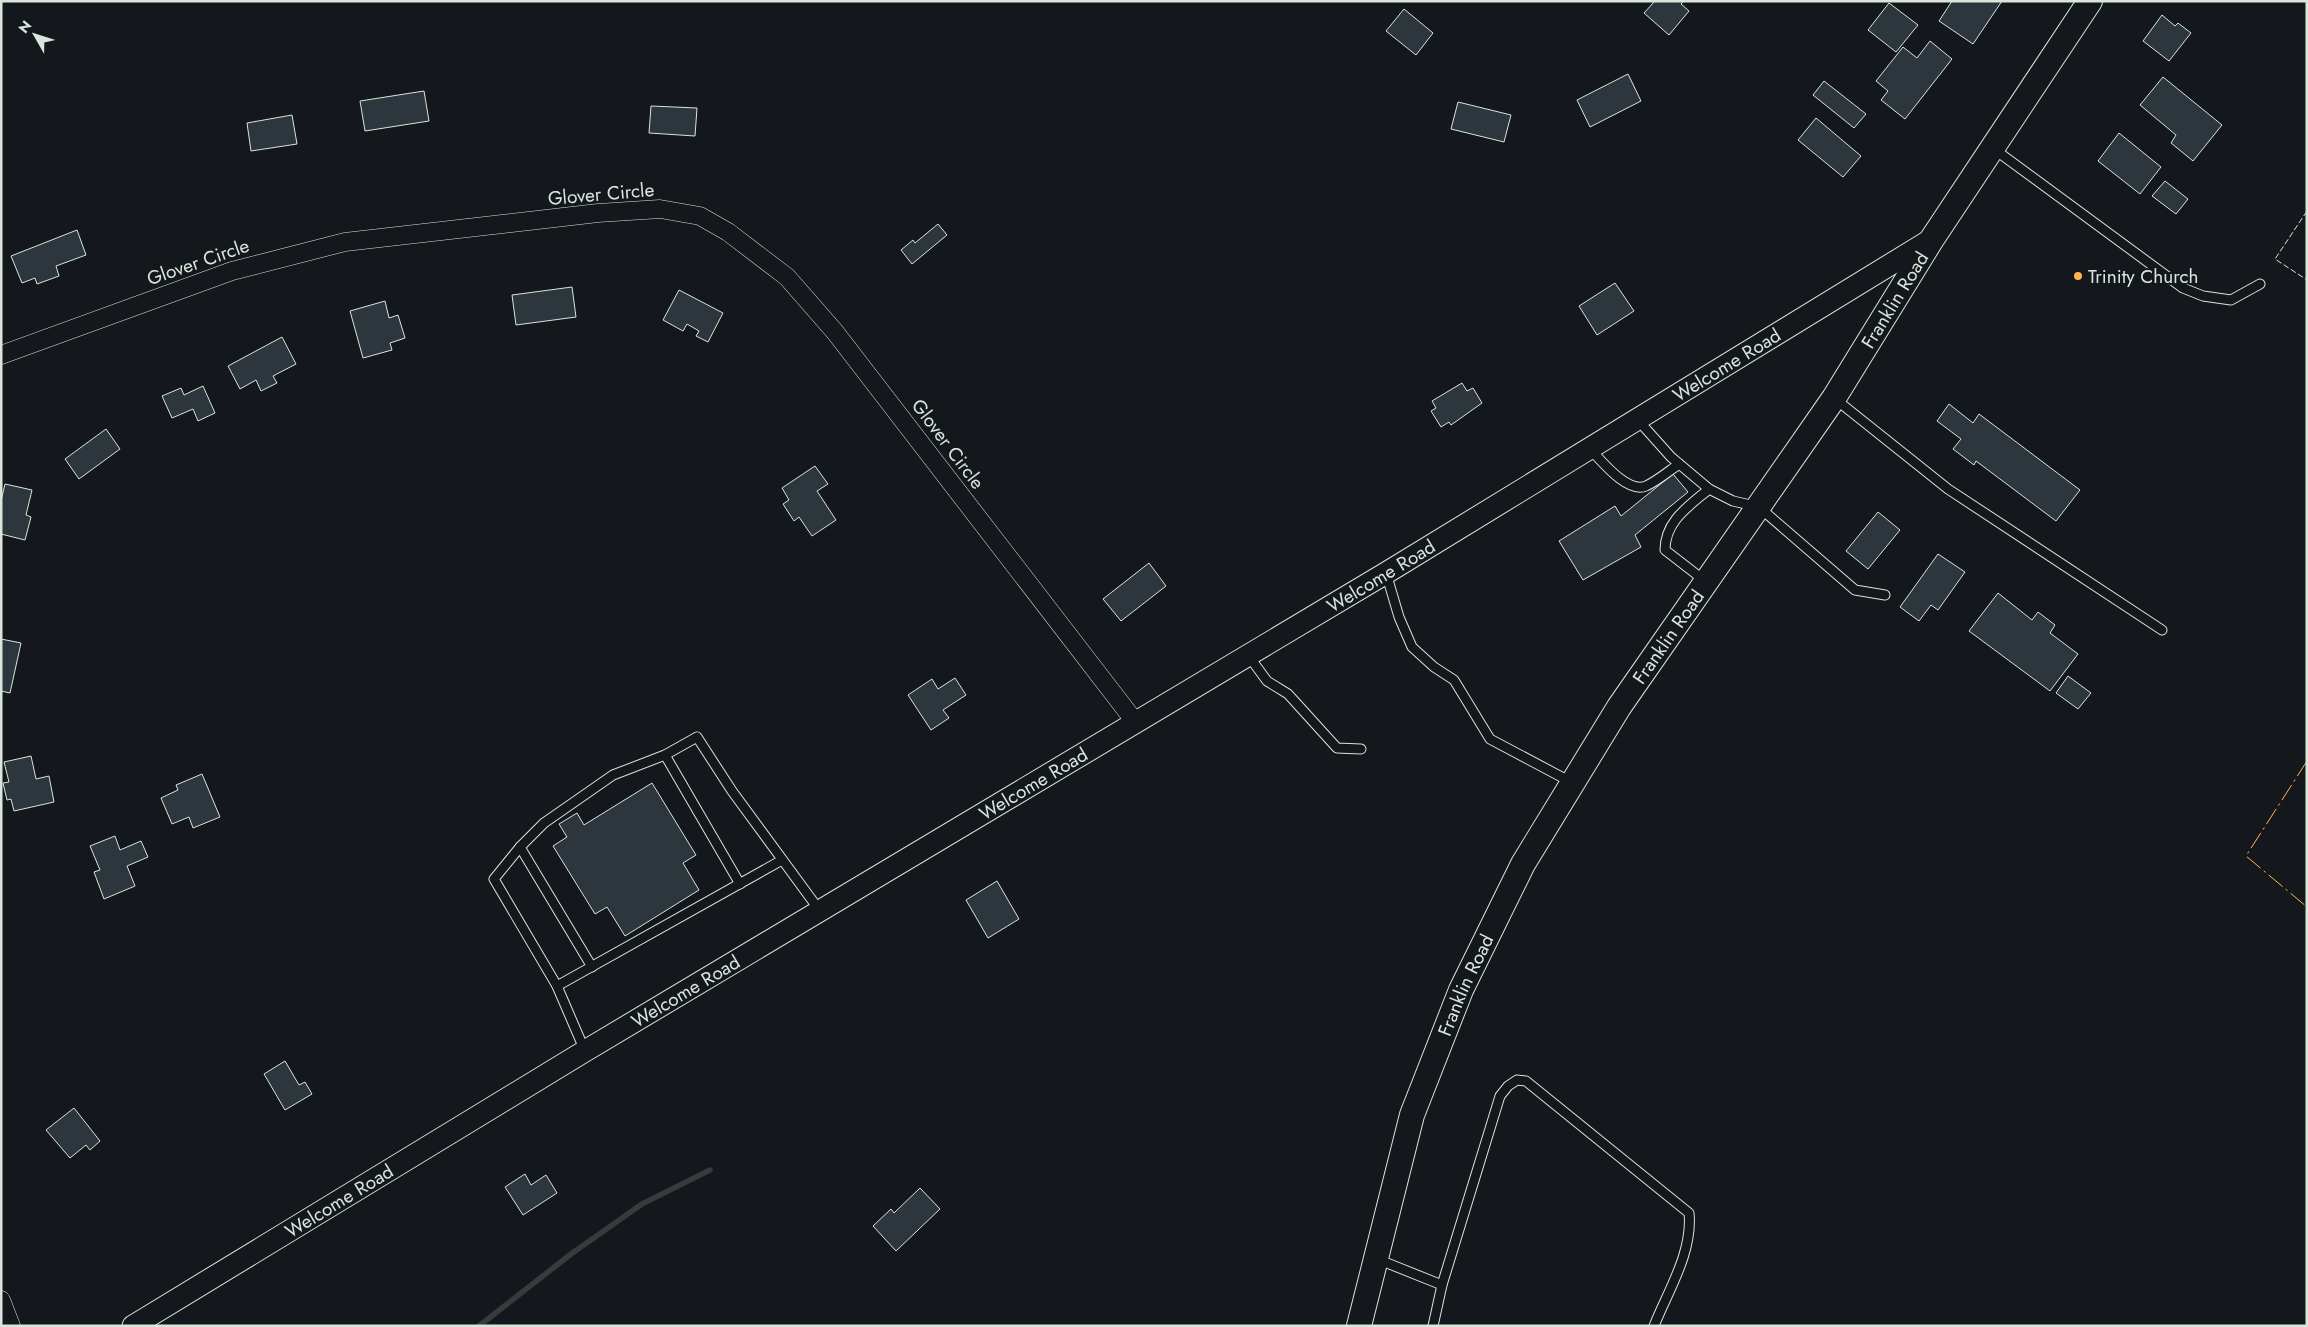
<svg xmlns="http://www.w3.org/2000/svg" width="2308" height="1327" viewBox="0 0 2308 1327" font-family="Jost,sans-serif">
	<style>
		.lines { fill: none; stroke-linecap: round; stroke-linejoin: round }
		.stream { stroke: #363b3e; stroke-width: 5.5 }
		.building { fill: #2c363c; stroke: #d8e6dc }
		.service-casing { stroke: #d8e6dc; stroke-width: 11 }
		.minor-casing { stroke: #d8e6dc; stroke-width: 19 }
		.tertiary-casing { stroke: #d8e6dc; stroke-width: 23 }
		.secondary-casing { stroke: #d8e6dc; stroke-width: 26 }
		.service { stroke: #14181c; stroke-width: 9 }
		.minor { stroke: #14181c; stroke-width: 18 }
		.tertiary { stroke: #14181c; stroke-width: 21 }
		.secondary { stroke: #14181c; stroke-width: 24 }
		.fence { stroke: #d8e6dc; stroke-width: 1; stroke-dasharray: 6 2.5; stroke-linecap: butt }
		.power { stroke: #ffb74d; stroke-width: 1; stroke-dasharray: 18 4 2.5 4; stroke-linecap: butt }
		.poi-dot { fill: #ffb74d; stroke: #14181c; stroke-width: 2 }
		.labels { text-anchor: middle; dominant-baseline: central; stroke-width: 4; stroke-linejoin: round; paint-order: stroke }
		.street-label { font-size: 19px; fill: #d8e6dc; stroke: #14181c }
		.poi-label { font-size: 19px; fill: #d8e6dc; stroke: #14181c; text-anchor: start }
	</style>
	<rect width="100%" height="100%" fill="#14181c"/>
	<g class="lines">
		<path class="stream" d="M479,1326L571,1254L642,1204L710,1170"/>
	</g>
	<g class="building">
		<path d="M1655,1H1684L1681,4L1689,11L1669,35L1644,13Z"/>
		<path d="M1952,1H2002L1973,44L1939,21Z"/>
		<path d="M1889,3L1918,25L1896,52L1868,30Z"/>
		<path d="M1404,9L1433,33L1416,55L1386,31Z"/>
		<path d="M2162,15L2175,26L2178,23L2191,33L2169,61L2143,41Z"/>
		<path d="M1930,41L1952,59L1905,119L1881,100L1888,91L1876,81L1903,47L1917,58Z"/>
		<path d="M1628,74L1641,101L1590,127L1577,100Z"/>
		<path d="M2163,77L2222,125L2193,161L2171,143L2176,135L2140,105Z"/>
		<path d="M1824,81L1866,114L1854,128L1813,95Z"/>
		<path d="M424,91L429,121L365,131L360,101Z"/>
		<path d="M1458,102L1511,115L1504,142L1451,129Z"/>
		<path d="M651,106L697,108L695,136L649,133Z"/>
		<path d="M292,115L297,144L251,151L247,123Z"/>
		<path d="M1816,118L1861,156L1843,177L1798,140Z"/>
		<path d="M2119,133L2161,167L2140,194L2098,161Z"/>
		<path d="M2165,181L2188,199L2176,214L2152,196Z"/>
		<path d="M938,224L947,235L912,264L901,250L913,240L915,243Z"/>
		<path d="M77,230L86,255L56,266L59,276L37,284L35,278L22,283L11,256Z"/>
		<path d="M1615,283L1634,311L1597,335L1579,306Z"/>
		<path d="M572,287L576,317L516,325L512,295Z"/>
		<path d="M679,290L723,313L708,342L696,336L699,331L687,324L683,331L663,320Z"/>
		<path d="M385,301L389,318L398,315L405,338L390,343L392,350L363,358L350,311Z"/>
		<path d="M282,337L296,364L273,376L277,383L261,391L256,380L240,389L228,366Z"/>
		<path d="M1462,383L1467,391L1473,388L1482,403L1451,425L1449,422L1441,427L1431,411L1436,408L1432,401Z"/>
		<path d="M203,386L215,413L198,421L193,409L172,418L162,396L181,388L184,395Z"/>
		<path d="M1949,404L1973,423L1979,414L2080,490L2056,521L1976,461L1974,465L1953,449L1961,439L1937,421Z"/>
		<path d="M106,429L120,449L79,479L65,459Z"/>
		<path d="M815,466L828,484L817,491L836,520L812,536L799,517L794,521L783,504L789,500L782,488Z"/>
		<path d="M1673,474L1688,492L1635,535L1641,547L1583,580L1559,541L1615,506L1621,516Z"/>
		<path d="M5,484L32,490L26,515L31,517L25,540L1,534V501Z"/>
		<path d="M1878,512L1900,530L1868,569L1846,551Z"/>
		<path d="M1938,554L1965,572L1938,610L1931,605L1919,621L1900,607Z"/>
		<path d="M1149,563L1166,586L1121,621L1103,599Z"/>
		<path d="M1998,593L2032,620L2038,612L2055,625L2050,633L2078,654L2050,691L1969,631Z"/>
		<path d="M1,639L21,643L10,693L1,691Z"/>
		<path d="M2068,676L2091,693L2078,709L2056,693Z"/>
		<path d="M955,678L966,695L943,710L949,718L931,730L908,695L932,679L938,689Z"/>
		<path d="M31,756L36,779L49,776L54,802L14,811L11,799L7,800L3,783L9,782L4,762Z"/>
		<path d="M202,774L220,817L193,828L189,817L172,824L161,798L178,790L176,785Z"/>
		<path d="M652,783L696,855L683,863L699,890L625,936L607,907L595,914L553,846L567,837L559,824L577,813L584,825Z"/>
		<path d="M115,836L120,850L141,841L148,857L127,866L135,886L104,899L94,872L100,870L90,846Z"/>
		<path d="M997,881L1019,919L988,938L966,900Z"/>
		<path d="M285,1061L299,1085L305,1082L312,1094L285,1110L264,1074Z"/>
		<path d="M74,1108L100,1141L90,1150L86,1145L70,1158L46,1130Z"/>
		<path d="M525,1174L531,1185L546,1175L557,1193L523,1215L505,1187Z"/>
		<path d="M920,1188L940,1209L896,1251L873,1226L891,1209L894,1213Z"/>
	</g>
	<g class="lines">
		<defs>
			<g id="service">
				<path d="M1994,149L2183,288L2203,296L2231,300L2260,284"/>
				<path d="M1834,398L1948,489L2162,630"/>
				<path d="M1637,419L1671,457L1709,489L1733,501L1759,507L1855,590L1885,595"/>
				<path d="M1589,448C1601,460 1627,494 1646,486C1657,481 1669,471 1679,464"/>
				<path d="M1386,573L1399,617L1412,647L1434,667L1454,680L1490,739L1571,782"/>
				<path d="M1705,581L1665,550C1665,521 1689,506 1709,489"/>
				<path d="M1248,655L1267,681L1288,694L1337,748L1361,749"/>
				<path d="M665,755L740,884"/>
				<path d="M520,847L592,967"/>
				<path d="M557,986L782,860"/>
				<path d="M585,1051L557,986L494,879L520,847L544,823L613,775L665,755L697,737L732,791L820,911"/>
				<path d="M1377,1259L1442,1285L1500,1096L1508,1086L1517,1080L1526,1081L1689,1213C1693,1252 1668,1291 1654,1326"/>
				<path d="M1433,1326L1442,1285"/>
			</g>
			<g id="minor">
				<path d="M1,355L232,271L345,242L598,213L660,209L700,216L728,232L787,277L835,332L1136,723"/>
				<path d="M1,1300L11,1326"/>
			</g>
			<g id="tertiary">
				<path id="s1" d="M133,1326L585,1051L1386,573L1932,239"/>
			</g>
			<g id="secondary">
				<path id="s2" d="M1359,1326L1412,1115L1461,990L1523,864L1619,707L1834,398L1932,239L2090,1"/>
			</g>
		</defs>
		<use href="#service" class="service-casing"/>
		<use href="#minor" class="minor-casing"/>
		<use href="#tertiary" class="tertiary-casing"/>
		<use href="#secondary" class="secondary-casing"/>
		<use href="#service" class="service"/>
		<use href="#minor" class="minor"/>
		<use href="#tertiary" class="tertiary"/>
		<use href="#secondary" class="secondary"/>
		<path class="fence" d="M2307,211L2275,259L2307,280"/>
		<g class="power">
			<path d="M2307,761L2246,856L2307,907"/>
			<path d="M2307,850V851"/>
		</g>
	</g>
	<circle class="poi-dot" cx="2078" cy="276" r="5"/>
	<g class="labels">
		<g class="street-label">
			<text transform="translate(601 194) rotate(-5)">Glover Circle</text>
			<text transform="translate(198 262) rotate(-19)">Glover Circle</text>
			<text stroke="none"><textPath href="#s2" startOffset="1168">Franklin Road</textPath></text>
			<text stroke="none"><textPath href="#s1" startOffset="1861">Welcome Road</textPath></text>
			<text transform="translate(948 444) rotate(53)">Glover Circle</text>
			<text stroke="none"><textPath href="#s1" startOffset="1456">Welcome Road</textPath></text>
			<text stroke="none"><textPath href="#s2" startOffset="762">Franklin Road</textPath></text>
			<text stroke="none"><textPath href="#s1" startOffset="1051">Welcome Road</textPath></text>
			<text stroke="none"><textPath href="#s2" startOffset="358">Franklin Road</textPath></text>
			<text stroke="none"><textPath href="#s1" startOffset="646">Welcome Road</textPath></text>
			<text stroke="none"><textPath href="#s1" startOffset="241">Welcome Road</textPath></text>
		</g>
		<g class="poi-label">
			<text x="2088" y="276">Trinity Church</text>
		</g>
	</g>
	<rect width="2308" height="1327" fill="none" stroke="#d8e6dc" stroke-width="5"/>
	<g transform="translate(35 35) rotate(309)" stroke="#14181c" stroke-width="4" paint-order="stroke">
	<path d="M0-4L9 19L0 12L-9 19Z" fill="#d8e6dc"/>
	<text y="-8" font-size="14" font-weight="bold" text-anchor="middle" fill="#d8e6dc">N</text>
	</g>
</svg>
